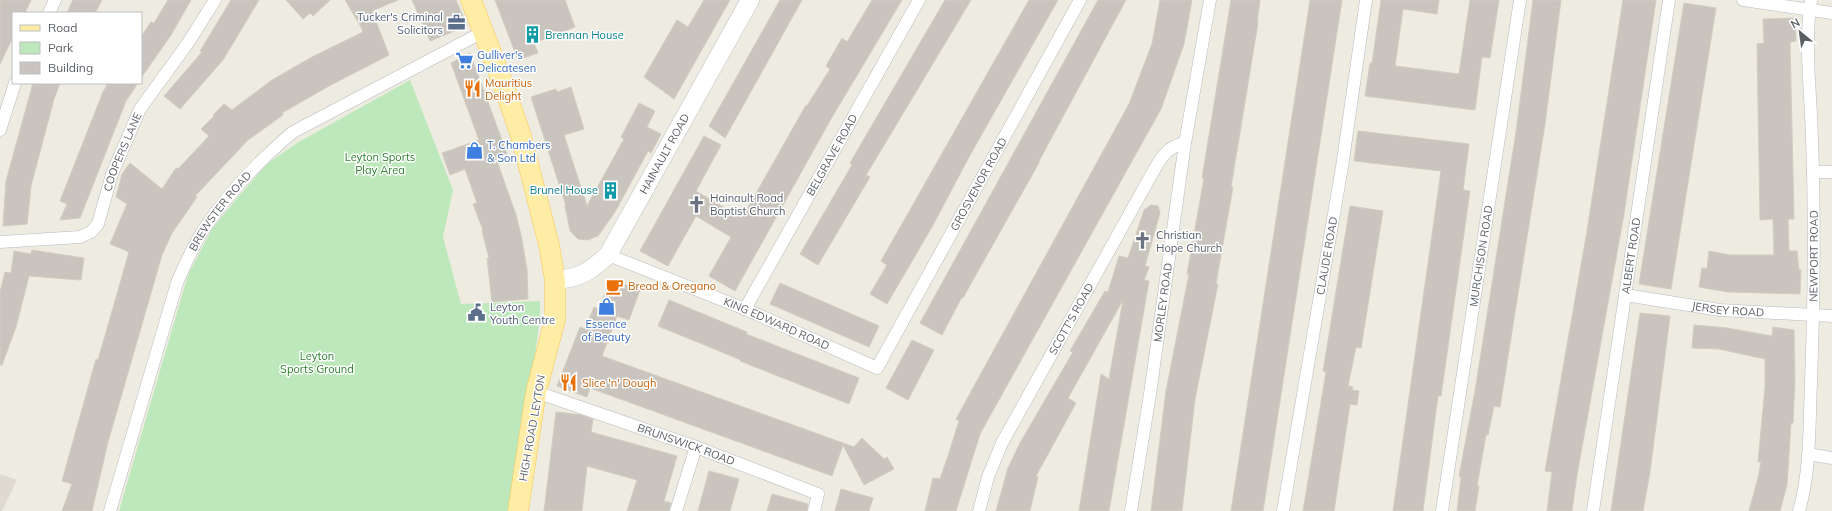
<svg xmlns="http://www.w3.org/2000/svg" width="1832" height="511" viewBox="0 0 1832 511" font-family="Mulish,sans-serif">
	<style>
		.education { fill: #dedad0 }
		.green { fill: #bde8bb }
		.building { fill: #c9c5be; stroke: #d3ccbf }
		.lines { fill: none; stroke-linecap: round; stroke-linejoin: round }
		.street-casing { stroke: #b7babf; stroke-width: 13 }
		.secondary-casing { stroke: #b7bcc1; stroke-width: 19 }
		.primary-casing { stroke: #fdc54b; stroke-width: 21 }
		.street { stroke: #fff; stroke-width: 12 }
		.secondary { stroke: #fff; stroke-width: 18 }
		.primary { stroke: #ffeda6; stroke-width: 20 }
		.labels { text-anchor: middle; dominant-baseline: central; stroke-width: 3; stroke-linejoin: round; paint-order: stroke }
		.service-label { font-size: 11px; fill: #4e5e75; stroke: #fff; text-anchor: end }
		.culture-label { font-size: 11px; fill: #0d838f; stroke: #fff; text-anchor: start }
		.shop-label { font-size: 11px; fill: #366cbe; stroke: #fff; text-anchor: start }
		.food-label { font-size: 11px; fill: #c56008; stroke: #fff; text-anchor: start }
		.street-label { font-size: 11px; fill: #5a5f64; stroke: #fff }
		.park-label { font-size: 11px; fill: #2c822d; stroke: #fff }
		.worship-label { font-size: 11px; fill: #5b616d; stroke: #fff; text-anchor: start }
	</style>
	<rect width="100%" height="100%" fill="#eeebe1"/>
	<path class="education" d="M0,474L17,480L2,511H0Z"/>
	<path class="green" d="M410,80L453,190L443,237L461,304L540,301V319L513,511H119L188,275L212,229L238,197L267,164L297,143Z"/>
	<g class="building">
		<path d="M0,0H31L25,13H13V37L0,64Z"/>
		<path d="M73,0H102L95,13H67Z"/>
		<path d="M168,0H191L171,35L141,78V37L151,22L154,23Z"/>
		<path d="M231,0H259L223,60L180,109L164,96L202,52L200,51Z"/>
		<path d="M286,0H330L313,16L310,13L303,19Z"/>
		<path d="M345,0H398L372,11L389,55L329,86L282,113L283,115L248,140L195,196L197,197L172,233L162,255L108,442L92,511H62L72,484L62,481L96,359L98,360L129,252L110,244L127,204L116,197L122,174L130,163L162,189L176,168L178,169L209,136L201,129L214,116L213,115L224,104L232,110L272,80L312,57L363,32L360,25Z"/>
		<path d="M412,0H456L467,26L430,41Z"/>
		<path d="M495,0H565L575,27L534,43L538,53L518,60Z"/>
		<path d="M704,0H730L674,99L644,77L677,20L688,27Z"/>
		<path d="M780,0H802L725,138L709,126Z"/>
		<path d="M872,0H902L831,119L735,291L709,276L731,237L696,216L668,266L640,251L704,136L721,145L696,191L742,218L806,105L807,106L830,69L826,66L842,38L847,42Z"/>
		<path d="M945,0H971L874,162L866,175L870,177L818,265L800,254L852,165L850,163Z"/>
		<path d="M1029,0H1058L969,157L932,227L887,304L870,294L887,265L881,261Z"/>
		<path d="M1098,0H1126L1039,161H1040L968,289L963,298L962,297L942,335L920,323Z"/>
		<path d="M1160,0H1192L1184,44L1161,109L980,434L956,511H925L933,478L940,479L948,456L959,421L956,419L1129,104L1152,44Z"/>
		<path d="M1231,0H1260L1257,23H1258L1231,187H1233L1216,284H1218L1195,399L1182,511H1151L1166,391L1189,274H1187L1204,178H1202Z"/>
		<path d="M1310,0H1342L1263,511H1231Z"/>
		<path d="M1381,0H1439L1437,14L1403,9L1395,66L1459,74L1470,0H1499L1490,58L1482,57L1475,110L1365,96L1370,63H1372Z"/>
		<path d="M1533,0H1561L1545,124L1500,407L1494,406L1488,435H1486L1477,486H1479L1475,511H1457L1461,477L1459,476L1475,391L1516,132Z"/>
		<path d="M1623,0H1656L1624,214L1577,475L1572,511H1547L1552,472L1545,471L1587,231Z"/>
		<path d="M1684,3L1716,8L1671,289L1639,284Z"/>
		<path d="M1795,18L1796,41L1790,42L1794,219H1788L1789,251H1797L1799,270H1801L1800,294L1728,292L1699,287L1702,268L1707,269L1709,251L1730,255H1774L1773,219L1760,220L1757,44L1764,43L1763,19Z"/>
		<path d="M470,53L507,154L496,158L516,215L522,239L527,270L528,299L492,302L487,258H489L482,231L483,230L473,204L477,203L465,169L450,175L442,153L479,140L451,63Z"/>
		<path d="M33,83H60L54,99L31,186L27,224L3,226L6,181Z"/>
		<path d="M108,83H138L126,101L80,218L60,220L67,204L60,201L103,92Z"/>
		<path d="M571,87L584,129L564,135L587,206L624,139L621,137L639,103L655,111L647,127L661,134L651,153L648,151L615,212L598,236L588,240L578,239L570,231L565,206H566L531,97L556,89L557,92Z"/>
		<path d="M1358,131L1469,144L1463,190L1470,191L1441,396H1438L1423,511H1393L1441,171L1354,161Z"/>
		<path d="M1151,205L1158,206L1160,213L1145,266L1149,267L1144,280L1149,281L1109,511H1079L1101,374L1109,379L1123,300L1068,398L1076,403L1036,476L1038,477L1030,511H996L1008,468L1020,443L1073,352L1070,351L1105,291L1108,292L1119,256L1128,258L1144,210Z"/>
		<path d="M1350,206L1383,211L1361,348L1356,347L1348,386L1353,387L1352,390L1359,391L1357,405L1350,404L1334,511H1303L1326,372L1323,371Z"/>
		<path d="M32,250L84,258L81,280L29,276L16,327L2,365H0V292L5,272L11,273L14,251L31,254Z"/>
		<path d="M610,279L640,290L629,320L617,316L602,356L854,447L862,438L884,459L887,457L894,469L864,485L843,445L832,476L590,388L587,397L557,386L580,327L585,329L594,307L599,309Z"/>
		<path d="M780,283L879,326L869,347L770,304Z"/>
		<path d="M669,300L747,332L746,334L859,378L849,404L740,361L741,360L658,326Z"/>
		<path d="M1640,313L1670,316L1650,472L1643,511H1611Z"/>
		<path d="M1694,325L1727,328L1772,336L1773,327L1794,330L1795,378L1793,423H1791L1787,485L1780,511H1749L1758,478L1761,462H1758L1765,387V359L1719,349L1692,348Z"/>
		<path d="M912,340L934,350L908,400L886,388Z"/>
		<path d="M556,412L581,415L593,419L591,432L677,456L664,501L671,503L669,511H627L637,480L587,466L582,511H544Z"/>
		<path d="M709,471L739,479L730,511H698Z"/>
		<path d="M841,489L873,498L869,511H835Z"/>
		<path d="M772,494L808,504L807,511H767Z"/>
	</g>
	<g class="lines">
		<defs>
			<g id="street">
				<path d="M1743,0L1832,13"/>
				<path d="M49,13L55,0"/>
				<path d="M0,130L15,83"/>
				<path d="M1813,172H1832"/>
				<path id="s1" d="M0,242L80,237L91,232L98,224L112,174L140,109L188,43L215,0"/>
				<path id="s2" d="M608,255L745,309L877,368L1080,0"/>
				<path id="s3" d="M1625,295L1720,310L1832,316"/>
				<path id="s4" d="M745,309L919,0"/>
				<path id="s5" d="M536,392L696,447L818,494L814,511"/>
				<path d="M1808,454L1832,458"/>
				<path id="s6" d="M110,511L177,283C185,264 194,244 206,226C230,191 261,159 293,132L483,32"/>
				<path d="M676,511L696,447"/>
				<path id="s7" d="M979,511L988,477L1002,443L1149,179C1159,162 1164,147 1185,143"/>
				<path id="s8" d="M1131,511L1150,394L1185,143L1210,0"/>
				<path id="s9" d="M1283,511L1342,167L1366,0"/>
				<path id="s10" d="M1442,511L1520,0"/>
				<path id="s11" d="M1593,511L1669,0"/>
				<path id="s12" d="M1799,511C1811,469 1809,425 1811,382C1814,301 1815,220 1812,139C1811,94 1804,44 1811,0"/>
			</g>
			<g id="secondary">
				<path id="s13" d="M555,280C581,278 589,272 608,255L750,0"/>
			</g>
			<path id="primary" d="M471,0L503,84L521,136L549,245L555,280V320L536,392L518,511"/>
		</defs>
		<use href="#street" class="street-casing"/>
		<use href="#secondary" class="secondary-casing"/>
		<use href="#primary" class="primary-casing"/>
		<use href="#street" class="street"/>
		<use href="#secondary" class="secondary"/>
		<use href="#primary" class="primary"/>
	</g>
	<defs>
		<symbol id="office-bare" viewBox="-9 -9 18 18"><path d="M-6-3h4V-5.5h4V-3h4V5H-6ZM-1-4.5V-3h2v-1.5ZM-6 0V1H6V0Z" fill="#5c6f8a" stroke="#fff" stroke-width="2.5" paint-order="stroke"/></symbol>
		<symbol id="building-bare" viewBox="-9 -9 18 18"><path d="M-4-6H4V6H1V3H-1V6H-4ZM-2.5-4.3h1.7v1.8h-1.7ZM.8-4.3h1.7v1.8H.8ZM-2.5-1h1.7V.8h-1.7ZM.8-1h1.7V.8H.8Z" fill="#0f9aa8" stroke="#fff" stroke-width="2.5" paint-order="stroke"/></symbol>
		<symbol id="supermarket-bare" viewBox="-9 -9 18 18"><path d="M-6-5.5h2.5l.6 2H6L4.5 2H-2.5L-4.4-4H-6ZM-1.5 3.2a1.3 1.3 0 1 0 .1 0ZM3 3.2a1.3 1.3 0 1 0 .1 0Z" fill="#3f7fe0" stroke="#fff" stroke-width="2.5" paint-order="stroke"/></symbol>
		<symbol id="restaurant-bare" viewBox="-9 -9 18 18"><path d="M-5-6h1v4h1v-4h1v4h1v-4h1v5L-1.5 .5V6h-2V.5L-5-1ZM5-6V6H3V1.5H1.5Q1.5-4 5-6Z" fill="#e8710a" stroke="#fff" stroke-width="2.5" paint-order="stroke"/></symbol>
		<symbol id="shop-bare" viewBox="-9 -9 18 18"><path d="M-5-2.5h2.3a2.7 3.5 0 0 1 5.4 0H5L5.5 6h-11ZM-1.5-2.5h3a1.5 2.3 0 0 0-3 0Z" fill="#3f7fe0" stroke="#fff" stroke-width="2.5" paint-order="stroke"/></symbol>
		<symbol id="church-bare" viewBox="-9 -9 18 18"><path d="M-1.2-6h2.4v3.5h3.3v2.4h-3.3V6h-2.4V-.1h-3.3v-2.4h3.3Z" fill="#6b7280" stroke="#fff" stroke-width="2.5" paint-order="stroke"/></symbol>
		<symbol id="cafe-bare" viewBox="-9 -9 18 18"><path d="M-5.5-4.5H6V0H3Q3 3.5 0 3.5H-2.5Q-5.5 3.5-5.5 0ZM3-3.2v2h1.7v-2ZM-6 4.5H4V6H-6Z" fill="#e8710a" stroke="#fff" stroke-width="2.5" paint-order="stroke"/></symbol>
		<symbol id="civic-bare" viewBox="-9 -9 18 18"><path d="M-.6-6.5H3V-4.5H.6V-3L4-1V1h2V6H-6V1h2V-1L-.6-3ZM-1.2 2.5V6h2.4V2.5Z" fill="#5c6f8a" stroke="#fff" stroke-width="2.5" paint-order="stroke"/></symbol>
	</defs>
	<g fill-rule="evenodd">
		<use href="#office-bare" x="444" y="10" width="25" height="25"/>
		<use href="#building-bare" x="520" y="22" width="25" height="25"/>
		<use href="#supermarket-bare" x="452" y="48" width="25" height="25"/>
		<use href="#restaurant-bare" x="460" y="76" width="25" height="25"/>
		<use href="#shop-bare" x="462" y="138" width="25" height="25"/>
		<use href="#building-bare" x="598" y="178" width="25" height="25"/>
		<use href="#church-bare" x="684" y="192" width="25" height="25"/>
		<use href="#church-bare" x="1130" y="228" width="25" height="25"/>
		<use href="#cafe-bare" x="602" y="274" width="25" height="25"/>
		<use href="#shop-bare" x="594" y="294" width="25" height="25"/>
		<use href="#civic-bare" x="464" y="300" width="25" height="25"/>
		<use href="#restaurant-bare" x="556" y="370" width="25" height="25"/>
	</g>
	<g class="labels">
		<g class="service-label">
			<text x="443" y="17">Tucker's Criminal<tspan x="443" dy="13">Solicitors</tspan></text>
			<text x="490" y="307" text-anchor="start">Leyton<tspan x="490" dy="13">Youth Centre</tspan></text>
		</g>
		<g class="culture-label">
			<text x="545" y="35">Brennan House</text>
			<text x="598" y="190" text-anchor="end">Brunel House</text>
		</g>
		<g class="shop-label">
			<text x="477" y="55">Gulliver's<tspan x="477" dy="13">Delicatesen</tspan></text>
			<text x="487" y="145">T. Chambers<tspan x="487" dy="13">&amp; Son Ltd</tspan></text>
			<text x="606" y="324" text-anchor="middle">Essence<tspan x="606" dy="13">of Beauty</tspan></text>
		</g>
		<g class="food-label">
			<text x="485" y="83">Mauritius<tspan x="485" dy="13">Delight</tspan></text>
			<text x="628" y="286">Bread &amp; Oregano</text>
			<text x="582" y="383">Slice 'n' Dough</text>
		</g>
		<g class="street-label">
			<text stroke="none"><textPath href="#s1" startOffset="179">COOPERS LANE</textPath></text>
			<text stroke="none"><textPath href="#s13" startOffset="176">HAINAULT ROAD</textPath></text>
			<text stroke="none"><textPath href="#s4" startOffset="177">BELGRAVE ROAD</textPath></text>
			<text stroke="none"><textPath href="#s2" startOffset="502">GROSVENOR ROAD</textPath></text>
			<text stroke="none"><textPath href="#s6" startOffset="322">BREWSTER ROAD</textPath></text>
			<text stroke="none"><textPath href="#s10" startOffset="258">MURCHISON ROAD</textPath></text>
			<text stroke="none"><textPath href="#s11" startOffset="258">ALBERT ROAD</textPath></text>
			<text stroke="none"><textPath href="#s9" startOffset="259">CLAUDE ROAD</textPath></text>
			<text stroke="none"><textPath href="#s12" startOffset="256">NEWPORT ROAD</textPath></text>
			<text stroke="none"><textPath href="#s8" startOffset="211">MORLEY ROAD</textPath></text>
			<text stroke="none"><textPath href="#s3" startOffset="104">JERSEY ROAD</textPath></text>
			<text stroke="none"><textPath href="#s7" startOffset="214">SCOTT'S ROAD</textPath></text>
			<text stroke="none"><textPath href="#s2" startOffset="182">KING EDWARD ROAD</textPath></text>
			<text transform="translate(532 428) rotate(-80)">HIGH ROAD LEYTON</text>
			<text stroke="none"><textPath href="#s5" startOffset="159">BRUNSWICK ROAD</textPath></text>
		</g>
		<g class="park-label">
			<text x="380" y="157">Leyton Sports<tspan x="380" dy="13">Play Area</tspan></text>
			<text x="317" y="356">Leyton<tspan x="317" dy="13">Sports Ground</tspan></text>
		</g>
		<g class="worship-label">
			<text x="710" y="198">Hainault Road<tspan x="710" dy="13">Baptist Church</tspan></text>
			<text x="1156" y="235">Christian<tspan x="1156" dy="13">Hope Church</tspan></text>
		</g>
	</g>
	<rect x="12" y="12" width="130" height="72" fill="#ffffff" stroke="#bdbfc1"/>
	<rect x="20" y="25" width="20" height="6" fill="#ffeda6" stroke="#bdbfc1"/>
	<text x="48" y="32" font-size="12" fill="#5a5f64">Road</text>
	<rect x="20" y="42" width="20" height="12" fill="#bde8bb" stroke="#bdbfc1"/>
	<text x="48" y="52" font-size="12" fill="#5a5f64">Park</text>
	<rect x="20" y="62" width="20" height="12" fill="#c9c5be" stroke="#bdbfc1"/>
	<text x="48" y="72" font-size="12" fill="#5a5f64">Building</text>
	<g transform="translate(1800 32) rotate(331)" stroke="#ffffff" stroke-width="3" paint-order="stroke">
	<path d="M0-3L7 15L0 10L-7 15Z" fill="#5a5f64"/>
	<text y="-6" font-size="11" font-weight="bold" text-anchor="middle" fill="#5a5f64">N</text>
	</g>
</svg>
